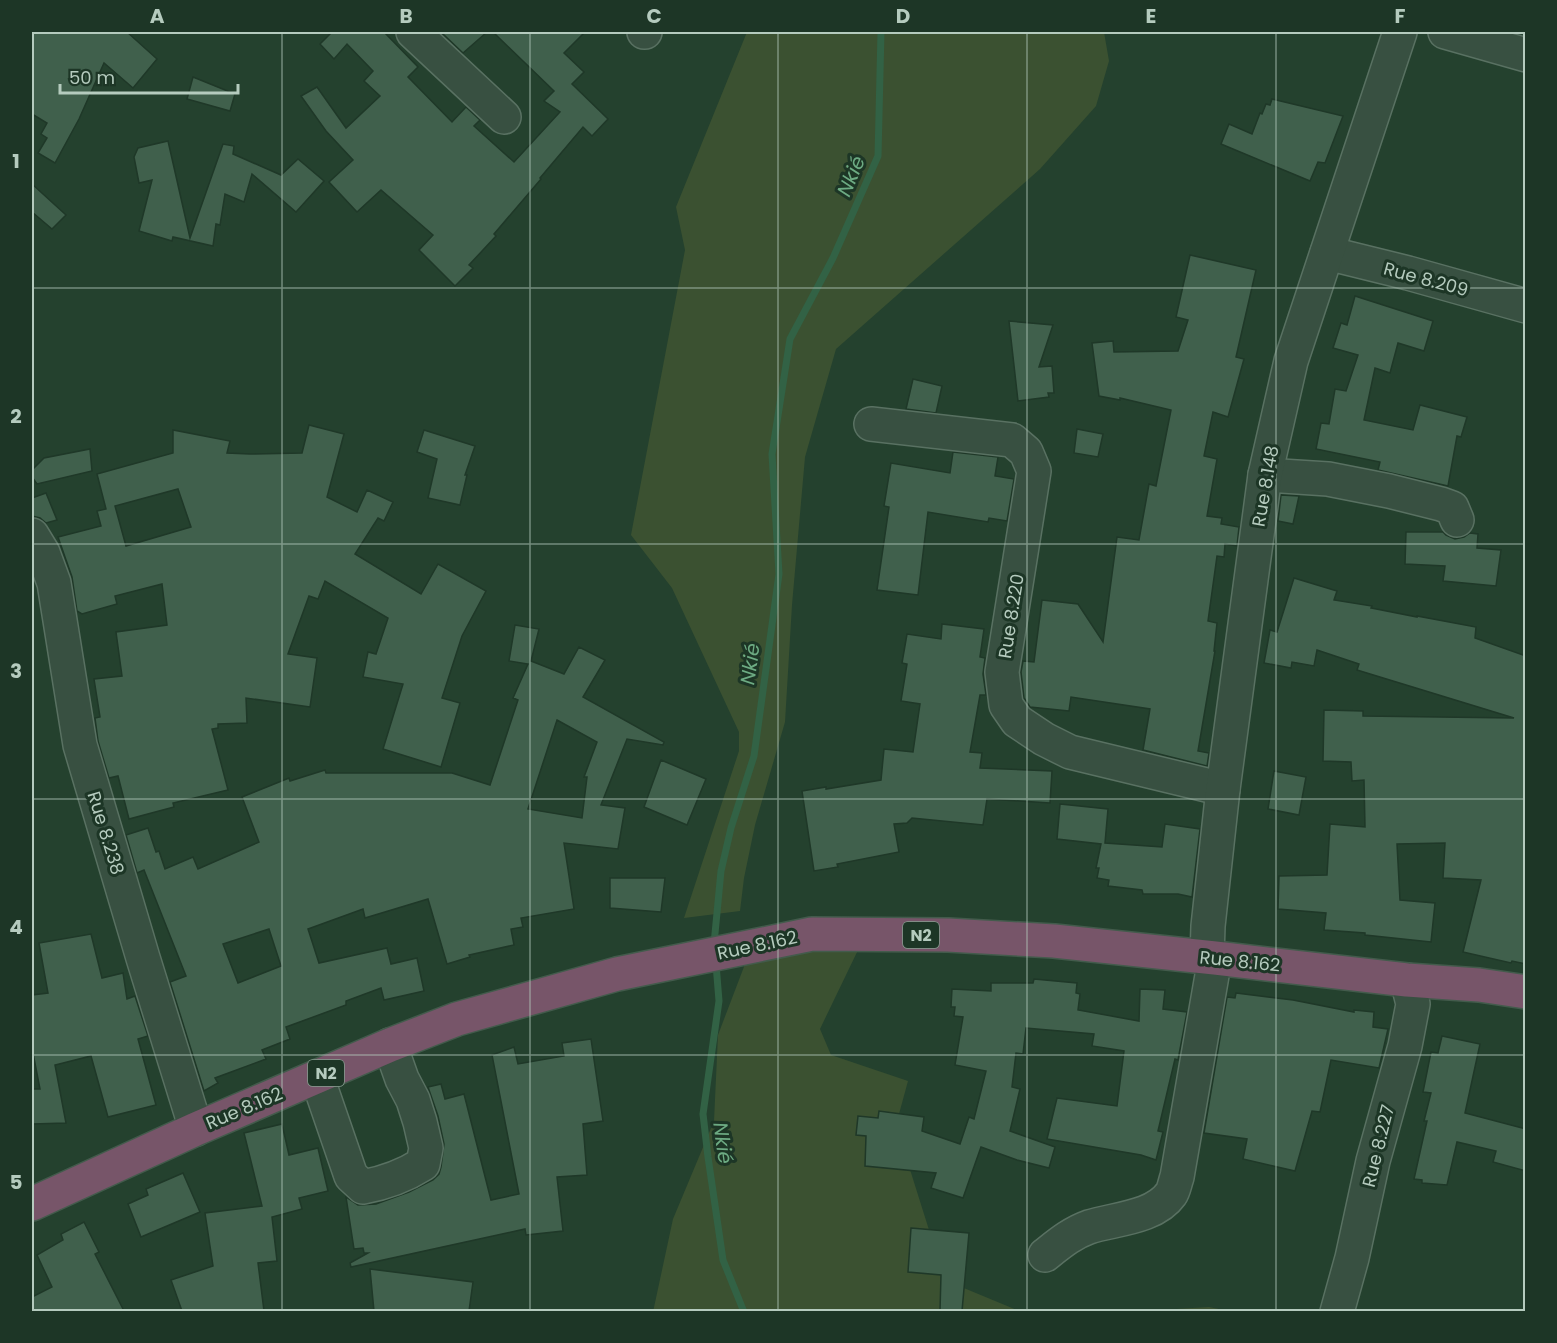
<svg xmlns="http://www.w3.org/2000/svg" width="1557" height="1343" viewBox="0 0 1557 1343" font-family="Poppins,sans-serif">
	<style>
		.green { fill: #3b5131 }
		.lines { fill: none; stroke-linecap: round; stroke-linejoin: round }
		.stream { stroke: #326245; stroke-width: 7 }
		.building { fill: #40604c; stroke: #1f3828; stroke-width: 1.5; fill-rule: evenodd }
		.minor-casing { stroke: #597162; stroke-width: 36 }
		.highway-casing { stroke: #435b4c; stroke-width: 36 }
		.minor { stroke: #385041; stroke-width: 33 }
		.highway { stroke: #775569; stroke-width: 33 }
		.grid { fill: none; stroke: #b5cbbe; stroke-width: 1.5; stroke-opacity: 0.55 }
		.labels { text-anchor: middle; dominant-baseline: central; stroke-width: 6; stroke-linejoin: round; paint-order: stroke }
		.shield { fill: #1d3626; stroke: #879e90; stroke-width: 1.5 }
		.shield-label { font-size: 16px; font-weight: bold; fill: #b5cbbe }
		.street-label { font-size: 18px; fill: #b5cbbe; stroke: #1d3626 }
		.water-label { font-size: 20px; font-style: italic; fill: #6dab83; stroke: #1d3626 }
		.neatline { fill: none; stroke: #b5cbbe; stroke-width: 2 }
		.grid-label { font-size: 20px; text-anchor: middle; font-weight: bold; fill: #b5cbbe }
	</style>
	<rect width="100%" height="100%" fill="#24412e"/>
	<g class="green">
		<path d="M747,32H1104L1109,61L1096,106L1040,169L836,349L805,457L792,605L785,722L755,825L744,878L740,911L684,918L739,751V732L672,588L631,535L685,250L676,207Z"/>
		<path d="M872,921L820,1029L831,1055L908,1081L896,1125L935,1249L959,1286L1019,1311L653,1312L673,1219L714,1121L718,1035L750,951Z"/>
		<path d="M1209,1307L1229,1311H1143Z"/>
	</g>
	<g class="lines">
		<g class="stream">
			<path d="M714,944L721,871L731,828L754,756L779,574L772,454L790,339L833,258L878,156L881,32"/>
			<path d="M716,964L719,1001L703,1114L708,1157L723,1260L744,1312"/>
		</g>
	</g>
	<g class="building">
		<path d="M32,32H127L157,59L133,88L104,63L79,119L55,163L38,153L47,138L41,134L47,123L32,114Z"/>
		<path d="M332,32H384L418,67L408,77L452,122L466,107L480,120L474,126L514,162L560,112L544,101L554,91L493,32H585L564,53L584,72L572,84L608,119L592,136L583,127L540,178L541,179L494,234L496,236L469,265L473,268L455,286L419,250L433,235L381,190L357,212L329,182L353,160L326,131L301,96L317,87L346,128L380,96L364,81L373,71L347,44L334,59L320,44Z"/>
		<path d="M446,32H487L463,53L443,34Z"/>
		<path d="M193,77L235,94L230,111L187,99Z"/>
		<path d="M1272,99L1343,116L1325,163L1318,162L1310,181L1221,144L1229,124L1252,134L1260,113L1262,114L1266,104L1270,105Z"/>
		<path d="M168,141L190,238L223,144L234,146L233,154L281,175L298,159L324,181L296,212L252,174L244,202L225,194L220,225L216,224L213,246L173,237L172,241L139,231L152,180L139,183L134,157L138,148Z"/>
		<path d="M32,184L66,215L52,229L32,212Z"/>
		<path d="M1190,255L1256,270L1236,357L1244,359L1228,417L1213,412L1204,456L1217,459L1207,516L1222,518L1221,524L1239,527L1237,546L1225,544L1224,557L1217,556L1208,621L1217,623L1214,651H1215L1198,751L1209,753L1207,766L1143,750L1150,709L1071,697L1069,711L1030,707L1024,698L1021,672L1023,661L1034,662L1042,600L1078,604L1103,642L1117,537L1139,540L1149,484L1156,486L1171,410L1120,398V400L1099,396L1092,343L1113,341L1114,352L1178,351L1188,320L1176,317Z"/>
		<path d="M1355,296L1433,321L1424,351L1398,343L1390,373L1375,368L1364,420L1413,430L1420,405L1467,417L1461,437L1457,436L1448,486L1378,470L1380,462L1316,449L1321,423L1329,424L1335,389L1346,391L1358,355L1333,348L1341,323L1347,325Z"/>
		<path d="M1009,321L1053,325L1039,367L1052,366L1054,393H1048L1049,397L1018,401Z"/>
		<path d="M913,379L942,386L936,413L906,409Z"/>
		<path d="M309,425L344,434L327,497L357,512L367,490L393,502L384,521L378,518L355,554L421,594L438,564L486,591L462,636L442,698L460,703L441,767L383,749L403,684L363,677L368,652L376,654L388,618L325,581L318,599L309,596L288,654L317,658L310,707L246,698L247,723L218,724V728L212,729L228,790L173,803L174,807L129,819L118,776L109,778L98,741L95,718L100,717L94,679L122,676L116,632L167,625L162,584L115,596L117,604L82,614L77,611L72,577L58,537L101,526L97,511L106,509L97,474L173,453V430L230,441L227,453L250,454L302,453ZM178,489L191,527L126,546L115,506Z"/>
		<path d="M1077,429L1103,434L1098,457L1074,453Z"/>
		<path d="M424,430L475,446L465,475H467L460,505L428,498L437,459L417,452Z"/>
		<path d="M90,449L92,471L37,484L32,477V470L44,458Z"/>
		<path d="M953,452L998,457L995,476L1014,479L1007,521L989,518L988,522L928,512L918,595L877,590L889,507L884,506L891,463L950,473Z"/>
		<path d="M46,493L57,520L46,523L40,518L32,516V498Z"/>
		<path d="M1281,495L1299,496L1293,524L1278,521Z"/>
		<path d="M1406,532H1443L1446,535L1455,539L1464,537L1470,533L1478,534L1477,548L1501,550L1496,586L1443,581L1445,566L1405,564Z"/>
		<path d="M1294,578L1337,591L1334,600L1372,606L1371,608L1417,617V616L1476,627L1475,638L1526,656V964L1512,961L1511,963L1463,952L1481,880L1443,878L1445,843L1397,844L1400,900L1435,903L1431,942L1365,935V933L1324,930L1326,913L1278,909L1279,876L1327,875L1330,824L1365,827L1364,780L1352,781L1351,762L1323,761L1324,710L1363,711V716L1514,718L1357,670L1359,664L1317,650L1314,666L1292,662L1291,668L1264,663L1270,630L1277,632Z"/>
		<path d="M942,624L984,629L980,657L985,658L983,674L986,695H980L970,752L982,753L980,768L1052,771L1050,803L987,799L983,825L912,818L907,823L894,824L899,852L837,864L838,867L814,871L802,791L826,787V789L881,780L884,749L913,752L920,704L901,701L907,664L902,663L907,634L941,639Z"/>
		<path d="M515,625L539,629L531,661L564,674L579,647L605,660L583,697L664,742L663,745L627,739L601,805L625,808L618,849L564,843L574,909L521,918L523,927L511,929L514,945L469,955L470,957L447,964L428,899L365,918L363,909L308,929L319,963L387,948L391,964L417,958L424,991L384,1000L381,988L346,1001V1005L286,1027L290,1039L262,1050L266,1059L215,1078L218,1083L204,1091L170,982L186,976L144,870L137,873L126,835L148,828L156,852L159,851L165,869L193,857L198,869L259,842L242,797L289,778L290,781L325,770L326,773H452L490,785L518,700L513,698L528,664L509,661ZM557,720L597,742L584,777H587L582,818L528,809ZM269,929L281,966L238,983L223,944Z"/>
		<path d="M661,760L706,779L687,825L644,807Z"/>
		<path d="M1274,771L1306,777L1299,815L1268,809Z"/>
		<path d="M1060,804L1108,809L1105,843L1162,847L1165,824L1200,829L1192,897L1178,894H1143L1142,890L1108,886L1109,880L1097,878L1099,868H1096L1101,844L1057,839Z"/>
		<path d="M610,878H665L661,912L610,908Z"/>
		<path d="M91,934L102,978L123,973L127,999L135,996L148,1036L138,1039L156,1105L108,1117L91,1056L55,1065L66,1123L32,1124V1089H40L32,1048V995L48,993L39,943Z"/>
		<path d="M1034,979L1077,983L1076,993L1080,994L1078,1010L1139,1021L1140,989L1165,990L1163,1009L1187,1012L1178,1060L1175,1059L1158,1131L1163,1132L1156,1160L1141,1155L1047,1139L1057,1098L1117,1106L1124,1051L1092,1046L1094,1034L1026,1028L1023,1054L1016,1053L1012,1087L1020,1089L1010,1131L1055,1147L1049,1168L1017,1160L981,1147L963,1198L931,1188L936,1173L865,1166L866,1136L856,1135L858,1116L878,1118L879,1111L924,1117L922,1131L960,1144L969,1117L974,1119L986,1071L955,1065L963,1017L954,1016L955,1007H951L952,989L991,991V983H1033Z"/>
		<path d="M1236,993L1293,1000L1354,1012V1010L1374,1012L1373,1027L1388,1029L1379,1068L1331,1060L1320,1112L1312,1111L1295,1171L1243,1159L1247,1139L1204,1133L1227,997L1235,998Z"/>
		<path d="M1442,1036L1480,1044L1465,1113L1526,1129V1171L1493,1162L1496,1151L1457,1142L1447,1185L1422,1183V1180L1414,1179L1427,1121H1424L1431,1093L1423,1092L1431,1052L1438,1053Z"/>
		<path d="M591,1039L603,1121L583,1124L587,1175L557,1177L563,1231L526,1235L525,1229L351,1267L350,1263L368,1253H364L363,1248L354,1249L346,1197L358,1205L376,1204L409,1192L433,1180L439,1174L441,1167L444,1144L438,1116L428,1087L441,1084L445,1099L464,1094L491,1200L519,1194L492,1055L514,1047L518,1064L564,1056L562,1043Z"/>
		<path d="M282,1124L289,1155L318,1148L328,1191L299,1198L302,1209L272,1217L277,1261L258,1263L264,1311H182L171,1280L213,1266L205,1213L262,1206L244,1133Z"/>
		<path d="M183,1173L200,1212L141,1237L128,1204L148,1195L146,1189Z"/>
		<path d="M84,1222L99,1252L95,1254L124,1311H32V1297L52,1287L37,1255L63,1240L61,1234Z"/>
		<path d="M911,1228L969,1233L962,1311H940L941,1275L908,1272Z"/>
		<path d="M370,1269L473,1282L469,1311H374Z"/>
	</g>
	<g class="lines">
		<defs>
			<g id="minor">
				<path d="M413,32L504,117"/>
				<path d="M644,32H645"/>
				<path d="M1445,32L1526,55"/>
				<path d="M1327,253L1408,273L1526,306"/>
				<path d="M871,424L1012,440L1026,452L1034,471L1002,672L1006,705L1017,721L1044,739L1070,752L1223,789"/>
				<path d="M1265,475L1328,479L1389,491L1441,504L1452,508L1457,520"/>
				<path d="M32,535L43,553L54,583L80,745L143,958L196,1129"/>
				<path d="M1207,957L1208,926L1223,789L1265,475L1291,361L1400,32"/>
				<path d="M317,1077L351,1176L363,1187C385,1183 404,1176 423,1164L426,1148L420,1122L413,1100L402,1079L390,1045"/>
				<path d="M1045,1255C1059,1244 1072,1233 1089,1227C1114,1219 1154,1218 1171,1194C1174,1190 1175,1182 1177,1177L1215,958"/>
				<path d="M1337,1312L1352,1258L1373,1161L1405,1046L1413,1004L1407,980"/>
			</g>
			<path id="highway" d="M32,1204L196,1129L390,1045L457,1019L617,974L812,934L948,935L1054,941L1215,958L1407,980L1479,985L1526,992"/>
		</defs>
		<use href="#minor" class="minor-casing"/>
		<use href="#highway" class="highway-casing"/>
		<use href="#minor" class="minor"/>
		<use href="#highway" class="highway"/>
	</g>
	<path class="grid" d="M282,32V1312M530,32V1312M778,32V1312M1027,32V1312M1276,32V1312M32,288H1526M32,544H1526M32,799H1526M32,1055H1526"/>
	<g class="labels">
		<g class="shield">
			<rect x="903" y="922" width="36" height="26" rx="4.5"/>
			<rect x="308" y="1060" width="36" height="26" rx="4.5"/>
		</g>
		<g class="shield-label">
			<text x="921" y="935">N2</text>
			<text x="326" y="1073">N2</text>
		</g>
		<g class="street-label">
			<text transform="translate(1426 279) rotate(15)">Rue 8.209</text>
			<text transform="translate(1265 486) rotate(-80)">Rue 8.148</text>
			<text transform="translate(1011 616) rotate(-81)">Rue 8.220</text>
			<text transform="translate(106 833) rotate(73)">Rue 8.238</text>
			<text transform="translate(757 945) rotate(-12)">Rue 8.162</text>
			<text transform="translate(1240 961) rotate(6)">Rue 8.162</text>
			<text transform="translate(244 1108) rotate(-23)">Rue 8.162</text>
			<text transform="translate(1378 1146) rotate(-76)">Rue 8.227</text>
		</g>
		<g class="water-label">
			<text transform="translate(851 176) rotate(-67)">Nkié</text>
			<text transform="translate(750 664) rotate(-82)">Nkié</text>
			<text transform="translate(723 1143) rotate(82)">Nkié</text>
		</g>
	</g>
	<rect width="1557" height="1343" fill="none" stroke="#1d3626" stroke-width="66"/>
	<path d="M60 84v9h178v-9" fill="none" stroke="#b5cbbe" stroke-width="3"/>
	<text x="69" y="84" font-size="18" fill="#b5cbbe" stroke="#1d3626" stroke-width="4.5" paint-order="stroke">50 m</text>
	<rect x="33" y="33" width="1491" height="1277" class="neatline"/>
	<g class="grid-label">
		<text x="157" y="23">A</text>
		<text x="406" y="23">B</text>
		<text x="654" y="23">C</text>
		<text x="903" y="23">D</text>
		<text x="1151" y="23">E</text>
		<text x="1400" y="23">F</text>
		<text x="16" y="168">1</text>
		<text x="16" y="423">2</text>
		<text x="16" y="678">3</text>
		<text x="16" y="934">4</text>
		<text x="16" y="1189">5</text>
	</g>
</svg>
